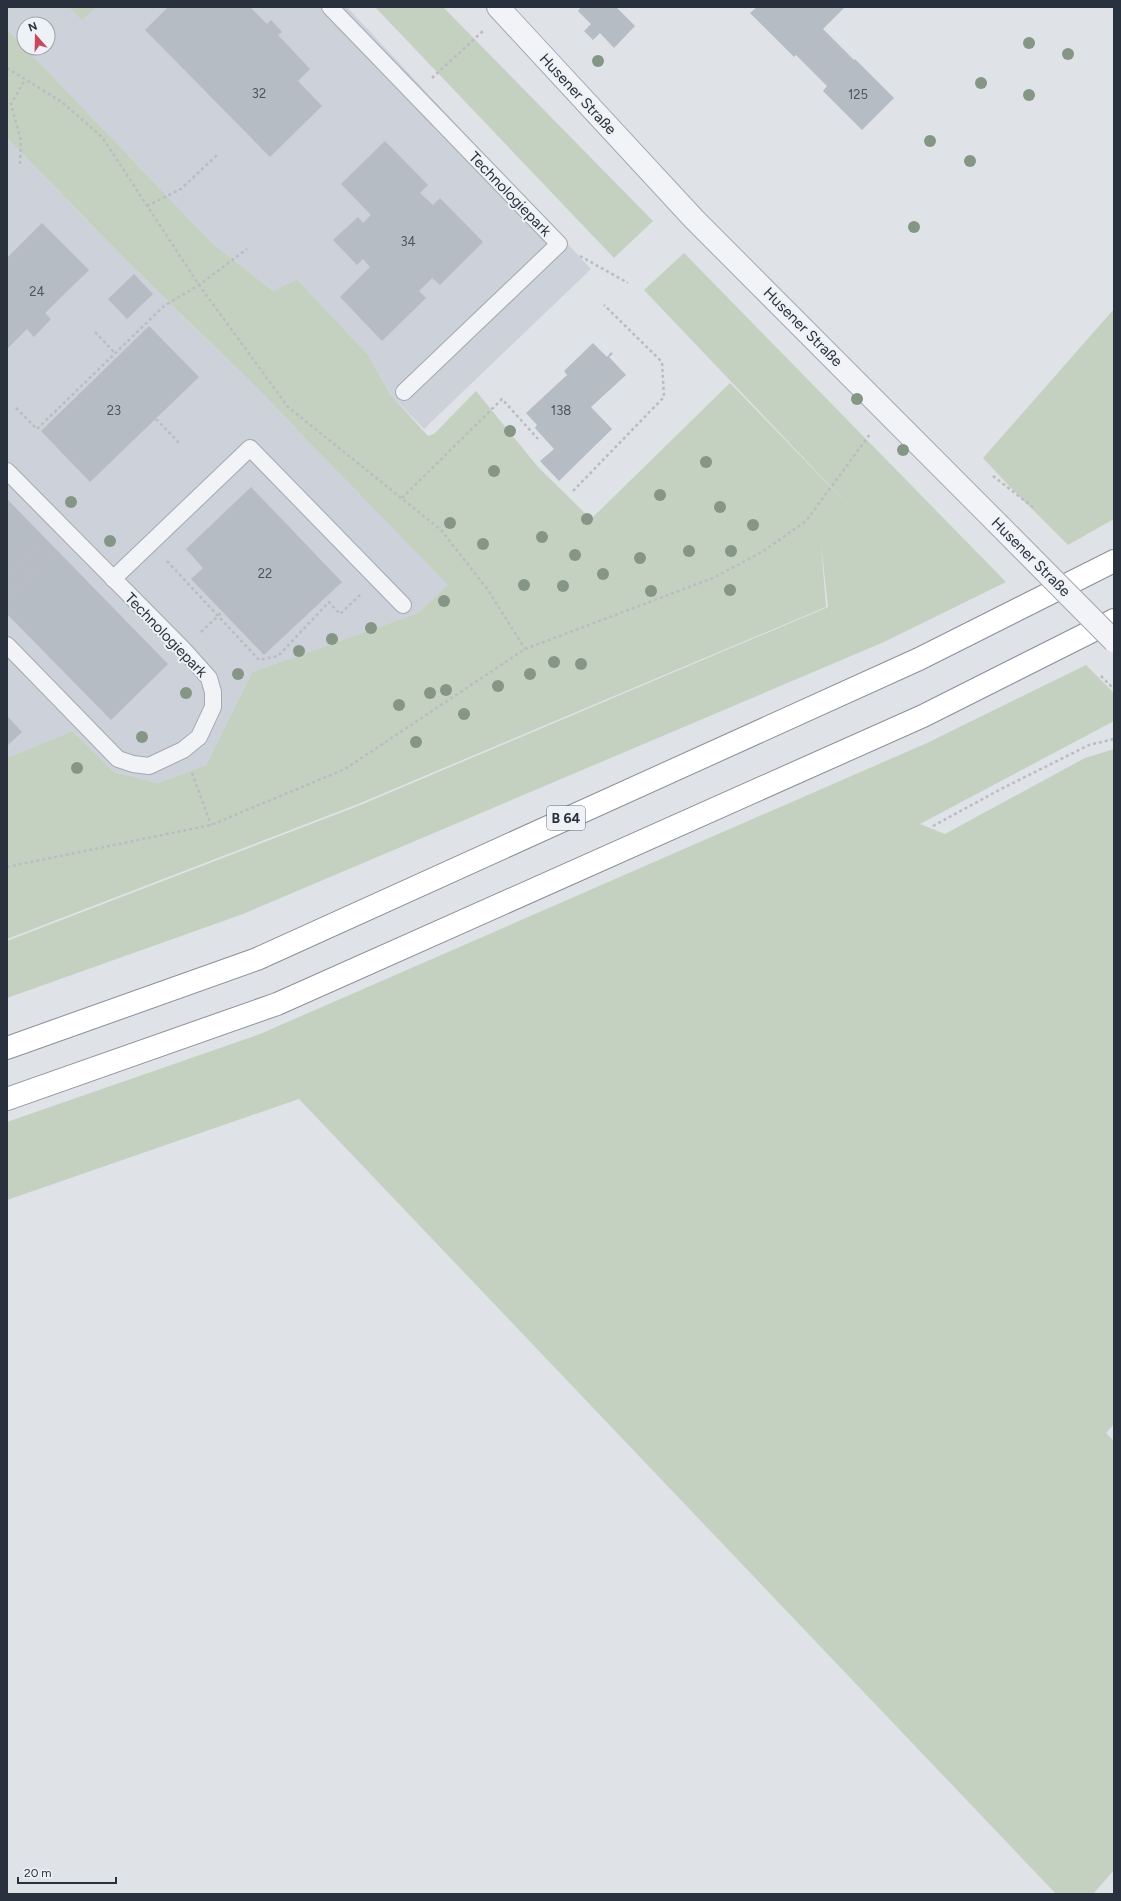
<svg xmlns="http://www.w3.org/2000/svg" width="1121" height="1901" viewBox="0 0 1121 1901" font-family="Figtree,sans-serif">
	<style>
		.built { fill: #cdd1d9 }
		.green { fill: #c5d1c0 }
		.building { fill: #b6bcc4 }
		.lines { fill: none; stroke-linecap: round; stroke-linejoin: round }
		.service-casing { stroke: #a4a9b1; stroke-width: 18 }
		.minor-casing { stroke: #a4a9b1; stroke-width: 24 }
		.trunk-casing { stroke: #87909d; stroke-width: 24 }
		.path { stroke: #b9bdc2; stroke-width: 2.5; stroke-dasharray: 3 3; stroke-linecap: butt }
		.service { stroke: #f1f3f6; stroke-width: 16 }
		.minor { stroke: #f1f3f6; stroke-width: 22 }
		.trunk { stroke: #fff; stroke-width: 22 }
		.minor-bridge-casing { stroke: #a4a9b1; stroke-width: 24; stroke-linecap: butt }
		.minor-bridge { stroke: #f1f3f6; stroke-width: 22 }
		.tree { fill: #869686 }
		.labels { text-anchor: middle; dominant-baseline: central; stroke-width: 4; stroke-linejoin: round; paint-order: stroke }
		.number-label { font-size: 13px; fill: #4c545f }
		.shield { fill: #eef1f5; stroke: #636b74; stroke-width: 1 }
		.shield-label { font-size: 14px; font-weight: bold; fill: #28313d }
		.street-label { font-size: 15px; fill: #28313d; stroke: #eef1f5 }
	</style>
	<rect width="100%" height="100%" fill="#dfe2e7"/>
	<g class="built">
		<path d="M7,7H347L591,269L424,429L390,394L368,355L297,279L273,291L212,243L25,48H48V24H24V47L7,29Z"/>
		<path d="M7,138L140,274L255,386L449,585L418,613L252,672L206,765L158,783L114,772L72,731L7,758Z"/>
	</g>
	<g class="green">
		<path d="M69,7H96L82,20Z"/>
		<path d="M375,7H443L653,221L614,258Z"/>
		<path d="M7,29L212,243L273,291L297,279L368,355L390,394L428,436L434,434L476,391L538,467L591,519L730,383L852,509L644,290L684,253L1006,582L884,642L243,914L7,998V941L358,806L828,607L821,544L829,535L821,544L826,607L358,804L7,939V758L72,731L114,772L158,783L206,765L252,672L418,613L448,585L255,386L140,274L7,138Z"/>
		<path d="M1114,309V519L1068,545L1011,488L983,458Z"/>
		<path d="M1086,665L1114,693V721L920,824L945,834L1085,758L1114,749V1424L1106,1433L1114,1441V1870L1093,1894H1056L299,1099L7,1200V1122L260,1034L927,743Z"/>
	</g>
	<g class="building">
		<path d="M168,7H250L267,24L271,20L282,32L278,35L310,69L298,81L322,106L270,157L145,30Z"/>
		<path d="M581,7H616L635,26L614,48L600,33L593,40L584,31L591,24L578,11Z"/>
		<path d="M757,7H845L823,29L854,60L855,59L894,98L862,130L823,91L827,86L796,55L794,57L750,13Z"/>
		<path d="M385,141L428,185L420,193L433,205L440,198L483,242L440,285L432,278L419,291L426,298L382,341L340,297L370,267L363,259L357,265L333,240L358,217L363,223L371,215L341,184Z"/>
		<path d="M42,223L89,270L45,313L51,319L34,337L27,329L7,349V258Z"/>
		<path d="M134,274L153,294L127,319L108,299Z"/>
		<path d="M149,326L199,377L90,482L41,431Z"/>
		<path d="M593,343L607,357L611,352L613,354L609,357L626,375L591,407L612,429L559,481L540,461L554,449L535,428L537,425L526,413L567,375L564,371Z"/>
		<path d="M251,487L342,582L264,655L191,579L203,568L186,549Z"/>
		<path d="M7,499L168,664L111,720L7,614Z"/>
		<path d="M7,716L22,732L7,746Z"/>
	</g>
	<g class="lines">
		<defs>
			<g id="service">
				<path d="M330,7L559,244L404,392"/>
				<path d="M7,471L183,649L209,678L213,692V707L199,737L183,750L149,766L133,764L118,759L7,645"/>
				<path d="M113,579L250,448L403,605"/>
			</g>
			<path id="minor" d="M498,7L694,219L997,523"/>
			<g id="trunk">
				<path d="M7,1048L257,959L919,659L1114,561"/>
				<path d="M7,1099L277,1004L923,716L1114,620"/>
			</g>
		</defs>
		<use href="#service" class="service-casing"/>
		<use href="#minor" class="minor-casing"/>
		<use href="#trunk" class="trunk-casing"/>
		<g class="path">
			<path d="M7,68L62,102L102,137L199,285L288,407L441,530L488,590L525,649"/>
			<path d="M432,78L483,31"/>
			<path d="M20,164L21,141L11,104L25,80"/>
			<path d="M147,206L181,189L217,155"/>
			<path d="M580,256L628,283"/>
			<path d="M95,332L115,353"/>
			<path d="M16,408L37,429L164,306L199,285L247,249"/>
			<path d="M156,419L180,444"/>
			<path d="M993,476L1034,508"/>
			<path d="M573,491L664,397L662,362L604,305"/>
			<path d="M402,498L502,399L538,439"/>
			<path d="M167,561L259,660L278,656L329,602L340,614L360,595"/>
			<path d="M7,575L42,543"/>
			<path d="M7,596L53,554"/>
			<path d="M201,632L221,613"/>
			<path d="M1101,676L1114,689"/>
			<path d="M192,773L211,825"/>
			<path d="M933,826L1001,789L1089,745L1114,739"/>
			<path d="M7,867L211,825L345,769L525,649L713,578L762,552L806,521L870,434"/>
		</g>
		<use href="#service" class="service"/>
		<use href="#minor" class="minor"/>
		<use href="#trunk" class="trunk"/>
		<defs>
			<path id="minor-bridge" d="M997,523L1114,641"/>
		</defs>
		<use href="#minor-bridge" class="minor-bridge-casing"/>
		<use href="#minor-bridge" class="minor-bridge"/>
	</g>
	<g class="tree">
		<circle cx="1029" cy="43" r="6"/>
		<circle cx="1068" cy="54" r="6"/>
		<circle cx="598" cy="61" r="6"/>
		<circle cx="981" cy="83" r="6"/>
		<circle cx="1029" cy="95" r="6"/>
		<circle cx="930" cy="141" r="6"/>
		<circle cx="970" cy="161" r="6"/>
		<circle cx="914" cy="227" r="6"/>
		<circle cx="857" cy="399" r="6"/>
		<circle cx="510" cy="431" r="6"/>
		<circle cx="903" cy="450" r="6"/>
		<circle cx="706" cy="462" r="6"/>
		<circle cx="494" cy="471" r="6"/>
		<circle cx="660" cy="495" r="6"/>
		<circle cx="71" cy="502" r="6"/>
		<circle cx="720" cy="507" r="6"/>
		<circle cx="587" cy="519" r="6"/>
		<circle cx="450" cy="523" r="6"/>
		<circle cx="753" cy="525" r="6"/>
		<circle cx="542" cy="537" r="6"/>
		<circle cx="110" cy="541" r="6"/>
		<circle cx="483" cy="544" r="6"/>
		<circle cx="689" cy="551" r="6"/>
		<circle cx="731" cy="551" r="6"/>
		<circle cx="575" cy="555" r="6"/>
		<circle cx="640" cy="558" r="6"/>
		<circle cx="603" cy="574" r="6"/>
		<circle cx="524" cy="585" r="6"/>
		<circle cx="563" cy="586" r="6"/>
		<circle cx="730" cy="590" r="6"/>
		<circle cx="651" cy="591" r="6"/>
		<circle cx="444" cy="601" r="6"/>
		<circle cx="371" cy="628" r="6"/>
		<circle cx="332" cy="639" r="6"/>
		<circle cx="299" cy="651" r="6"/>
		<circle cx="554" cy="662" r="6"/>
		<circle cx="581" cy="664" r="6"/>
		<circle cx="238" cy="674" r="6"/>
		<circle cx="530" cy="674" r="6"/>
		<circle cx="498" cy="686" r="6"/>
		<circle cx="446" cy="690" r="6"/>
		<circle cx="186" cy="693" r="6"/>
		<circle cx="430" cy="693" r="6"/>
		<circle cx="399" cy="705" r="6"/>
		<circle cx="464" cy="714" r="6"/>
		<circle cx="142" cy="737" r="6"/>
		<circle cx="416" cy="742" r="6"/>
		<circle cx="77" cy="768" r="6"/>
	</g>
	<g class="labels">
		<g class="number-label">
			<text x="259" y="93">32</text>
			<text x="858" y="94">125</text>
			<text x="408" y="241">34</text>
			<text x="37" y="291">24</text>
			<text x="114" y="410">23</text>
			<text x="561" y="410">138</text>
			<text x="265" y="573">22</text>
		</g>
		<rect class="shield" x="547" y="806" width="38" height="24" rx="3"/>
		<g class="shield-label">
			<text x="566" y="818">B 64</text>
		</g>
		<g class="street-label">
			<text transform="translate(578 94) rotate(47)">Husener Straße</text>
			<text transform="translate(510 194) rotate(46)">Technologiepark</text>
			<text transform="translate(803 327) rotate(45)">Husener Straße</text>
			<text transform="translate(1031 557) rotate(45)">Husener Straße</text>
			<text transform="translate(166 635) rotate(46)">Technologiepark</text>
		</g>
	</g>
	<rect width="1121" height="1901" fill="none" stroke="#28313d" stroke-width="16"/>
	<g transform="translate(36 36) rotate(340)"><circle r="19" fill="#eef1f5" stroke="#9fa4ab"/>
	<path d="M0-3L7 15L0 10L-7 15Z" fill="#c74960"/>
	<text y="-6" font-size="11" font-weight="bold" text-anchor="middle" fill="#28313d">N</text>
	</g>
	<path d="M18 1877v6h98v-6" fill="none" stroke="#28313d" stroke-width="2"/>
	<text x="24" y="1877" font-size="12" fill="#28313d" stroke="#eef1f5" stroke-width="3" paint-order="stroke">20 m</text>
</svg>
